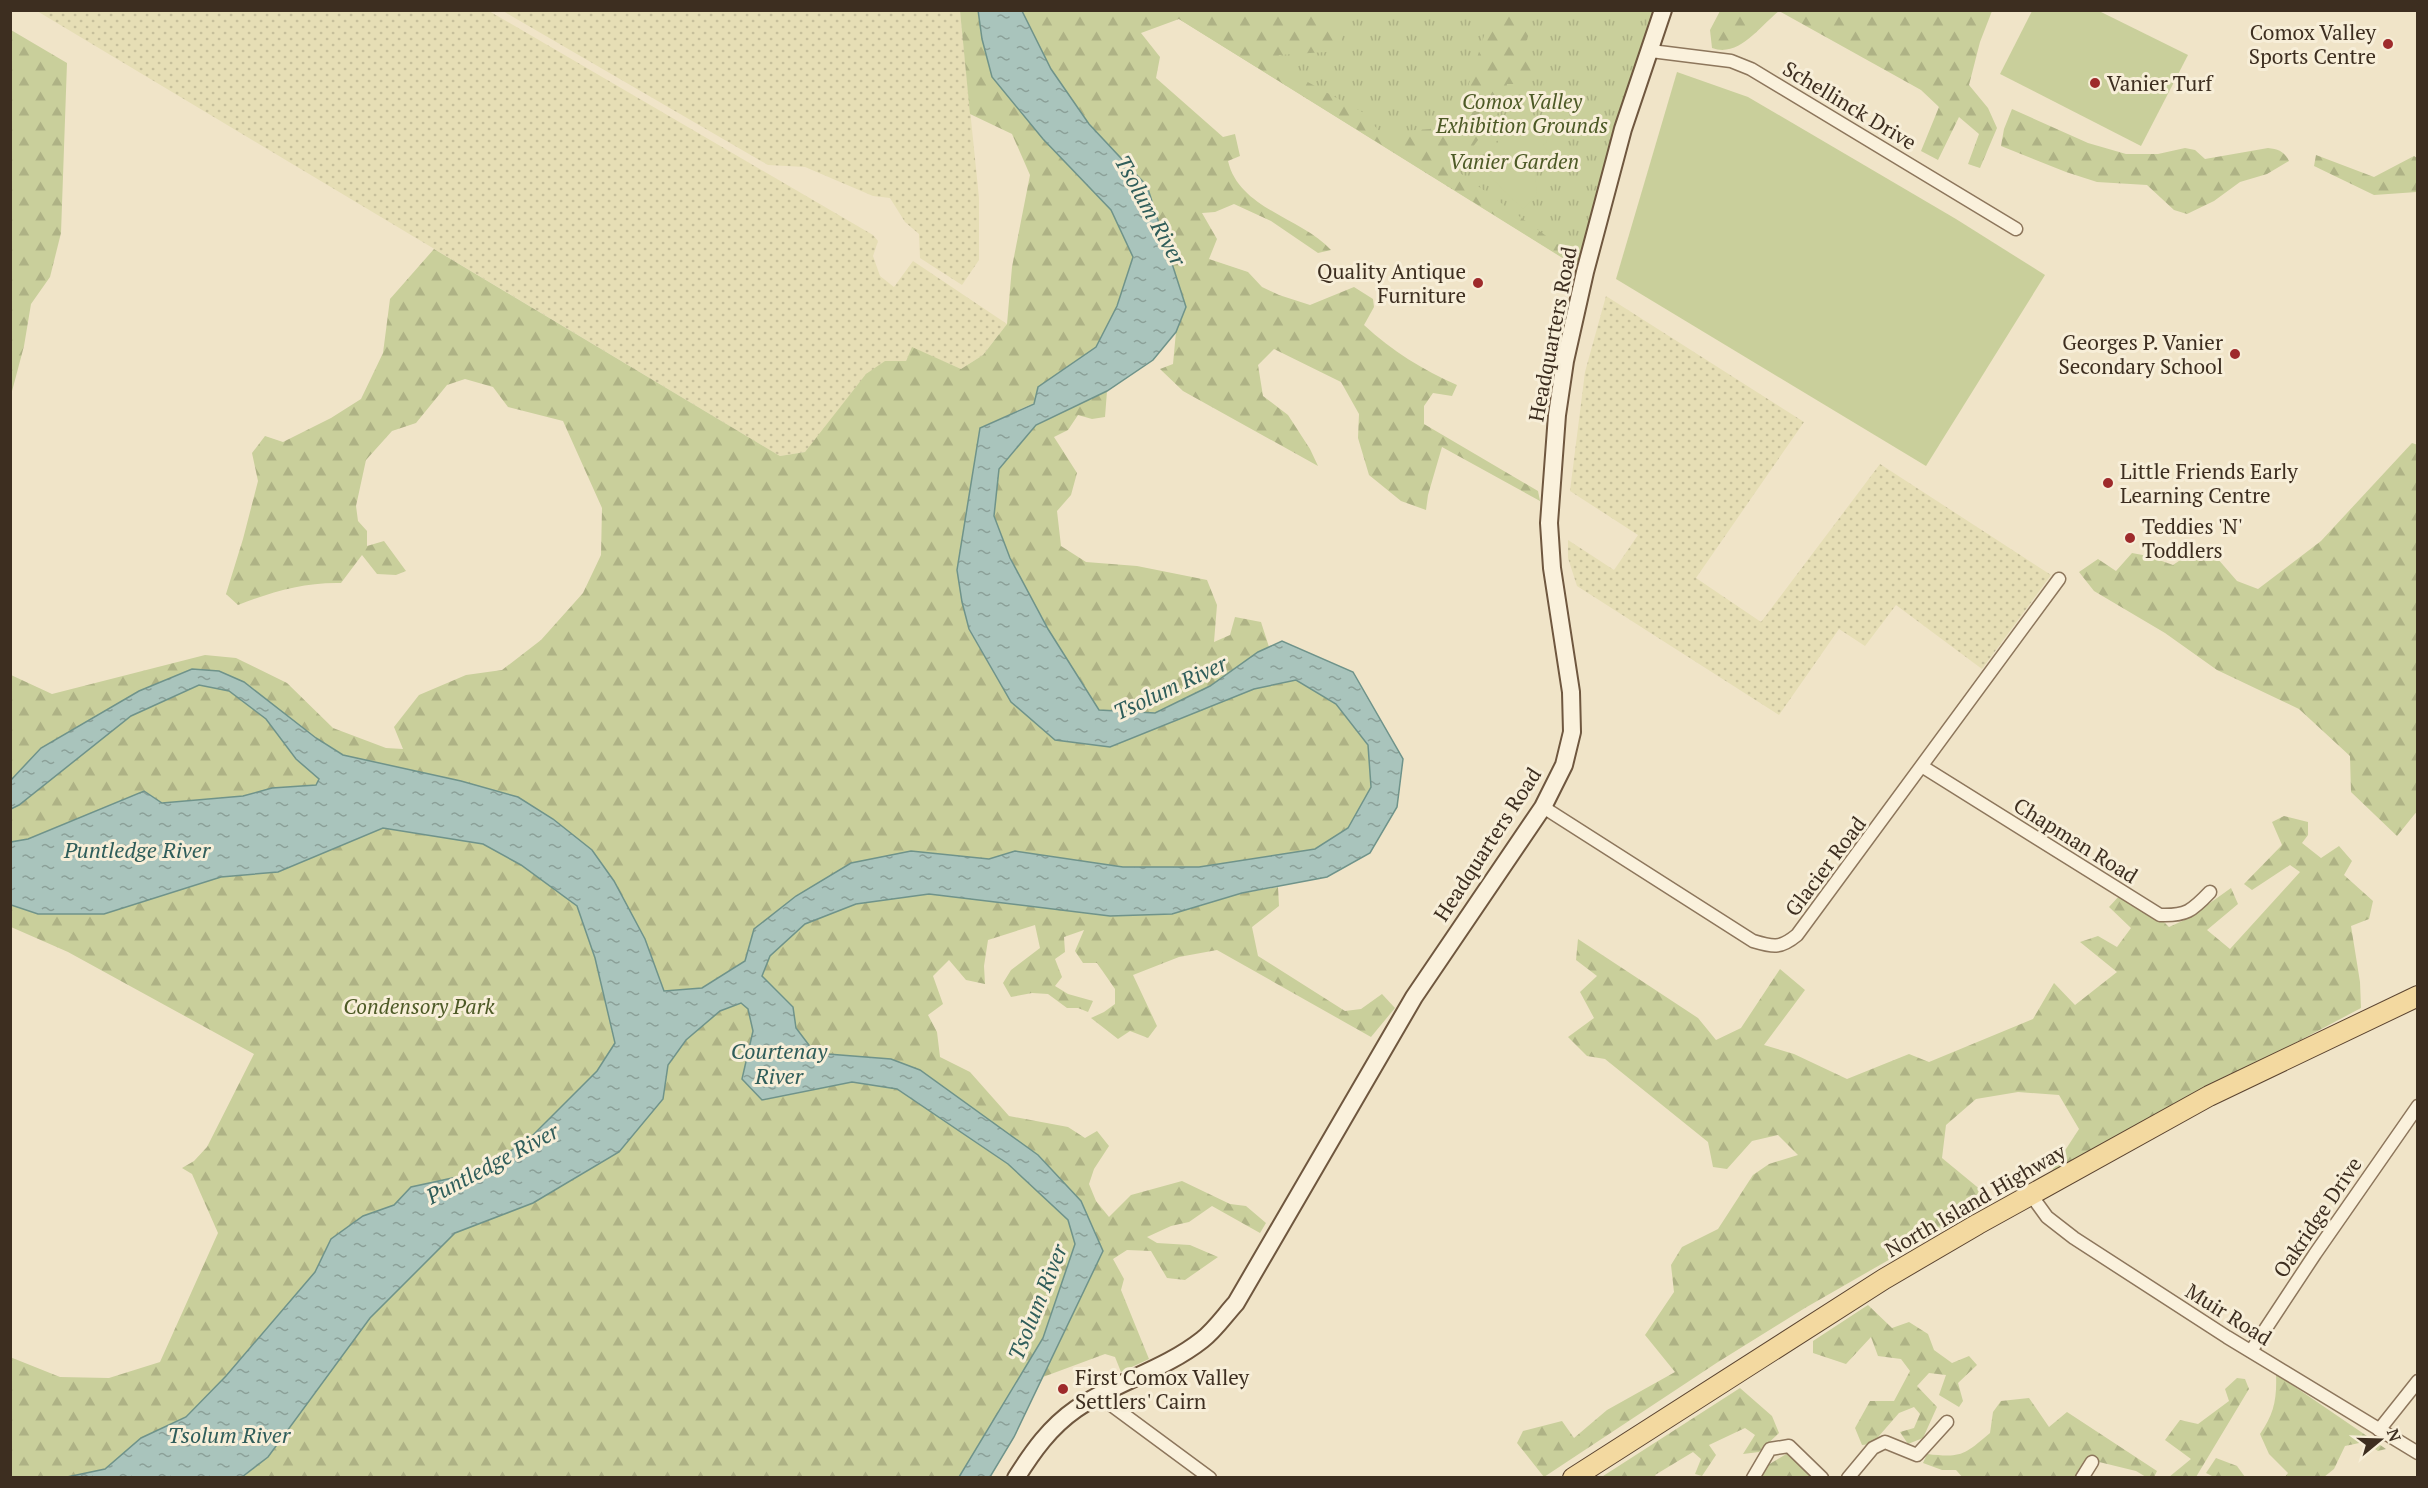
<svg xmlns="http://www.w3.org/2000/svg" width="2428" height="1488" viewBox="0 0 2428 1488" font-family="'PT Serif',serif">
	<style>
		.farmland { fill: url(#farmland-dots) }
		.grass { fill: url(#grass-tufts) }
		.forest { fill: url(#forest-firs) }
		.garden { fill: #c9cf9b }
		.water { fill: url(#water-ripples); stroke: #6f938a; stroke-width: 1.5 }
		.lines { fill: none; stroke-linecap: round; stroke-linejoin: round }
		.minor-casing { stroke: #8d765c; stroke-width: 15 }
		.secondary-casing { stroke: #6f573f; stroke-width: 20 }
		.primary-casing { stroke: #5b4430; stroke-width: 22 }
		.minor { stroke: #faf1dc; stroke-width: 12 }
		.secondary { stroke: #faf1dc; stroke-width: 16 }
		.primary { stroke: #f3d9a0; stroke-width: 20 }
		.poi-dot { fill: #9e2a2b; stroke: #f7eed8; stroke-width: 2 }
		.labels { text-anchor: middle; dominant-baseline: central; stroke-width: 6; stroke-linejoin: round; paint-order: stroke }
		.poi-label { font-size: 21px; fill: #3d2e20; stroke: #f7eed8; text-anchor: start }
		.park-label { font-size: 21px; font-style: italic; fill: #4d5a26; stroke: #f7eed8 }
		.street-label { font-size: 21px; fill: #3d2e20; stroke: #f7eed8 }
		.water-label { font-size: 22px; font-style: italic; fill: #2f5d5a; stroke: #f7eed8 }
	</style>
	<defs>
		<pattern id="farmland-dots" width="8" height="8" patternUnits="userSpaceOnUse" patternTransform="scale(1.5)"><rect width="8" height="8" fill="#e6deb5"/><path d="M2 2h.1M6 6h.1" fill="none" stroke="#c6bf9b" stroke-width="1.8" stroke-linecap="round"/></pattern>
		<pattern id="grass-tufts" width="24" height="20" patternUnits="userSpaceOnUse" patternTransform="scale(1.5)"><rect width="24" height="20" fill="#c9cf9b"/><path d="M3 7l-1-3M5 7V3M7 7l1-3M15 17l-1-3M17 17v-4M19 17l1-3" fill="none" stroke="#aeb285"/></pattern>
		<pattern id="forest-firs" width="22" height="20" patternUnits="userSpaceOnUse" patternTransform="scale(1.5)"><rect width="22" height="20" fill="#c9cf9b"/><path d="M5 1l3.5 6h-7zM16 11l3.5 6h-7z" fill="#aeb285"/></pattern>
		<pattern id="water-ripples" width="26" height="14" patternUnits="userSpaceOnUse" patternTransform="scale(1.5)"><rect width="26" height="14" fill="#a9c4bc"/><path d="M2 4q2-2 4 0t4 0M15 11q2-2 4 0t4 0" fill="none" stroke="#8ba098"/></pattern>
	</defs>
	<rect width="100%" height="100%" fill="#f0e4c8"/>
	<g class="farmland">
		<path d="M37,11H489L873,235L878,241L873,256L880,276L894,287L913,261L1007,324L983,355L961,369L912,348L906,361L818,438L805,452L780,456Z"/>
		<path d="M503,11H960L979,198V260L962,285L920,258L919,234L905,222L890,198L873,196L805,167L768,165Z"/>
		<path d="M1606,296L1804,422L1696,578L1761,622L1880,464L2051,575L1982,669L1896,605L1865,646L1839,629L1779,715L1577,586L1568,558V540L1614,570L1638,535L1570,491L1585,372Z"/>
	</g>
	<path class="grass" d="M1166,11H1663L1585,272Z"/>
	<g class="forest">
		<path d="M978,10L982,39L1043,139L1111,210L1133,257L1117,306L1096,347L1038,387L1034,403L980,428L962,601L969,630L1011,702L1055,740L1110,747L1254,689L1296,680L1336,704L1368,744L1371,787L1348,828L1315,849L1199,867H1123L1015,851L989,859L911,851L755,929L745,961L702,988L663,991L645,939L460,781L343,755L316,738L192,669L139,691L41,748L11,780V675L52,694L205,655L236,658L287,683L333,728L386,748L403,749L394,727L419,695L466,675L502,670L541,640L583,593L601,555L602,508L563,421L508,407L493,387L465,379L447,385L416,423L392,431L366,460L356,506L358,521L367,531V546L384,541L406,571L396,575L377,574L362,555L341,583C305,582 271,592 238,605L226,594L243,539L258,481L252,453L265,436L283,442L331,418L361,399L383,353L390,299L434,249L780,456L805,452L866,374L885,361H906L912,347L961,369L983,355L1007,324L1012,267L1030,175L1012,134L970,114L960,11Z"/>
		<path d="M1313,10L1315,17L1331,14L1342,34L1341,51L1279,55L1275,64L1364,113L1378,130L1392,132L1430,129L1462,106L1488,23L1479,15V11H1535L1527,40L1519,47L1529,55L1532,71L1520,84H1507L1503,106L1456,170L1564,249L1565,259L1179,19L1141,33L1160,57L1156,78L1223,137L1235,134L1240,156L1228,161C1239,209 1302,218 1331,250L1318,253L1271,221L1234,204L1215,212L1202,213L1217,239L1209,259L1248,272L1262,287L1279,295L1310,305L1354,287L1373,299L1374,307L1364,325C1392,351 1423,370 1457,385L1452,396L1433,393L1424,406V424L1538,491L1540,501L1442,447L1428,495L1426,510L1401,501L1369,475L1358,438L1359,414L1341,382L1274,349L1258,365L1263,396L1288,415L1310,449L1318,466L1183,391L1160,369L1173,364L1176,332L1186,307L1147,186L1089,124L1051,69L1022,11Z"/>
		<path d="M1720,11H1992L1980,42L1969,85L1988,108L1997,128L1980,168L1968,164L1979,134L1959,117L1938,160L1921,151L1939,107L1921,90L1779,11C1760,26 1739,58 1712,48L1710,30Z"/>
		<path d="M11,30L67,63L61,233L50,277L31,304L24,346L11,395Z"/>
		<path d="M2012,109L2088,143L2126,154H2158L2185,148L2195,150L2205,159L2268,148C2278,149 2284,151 2289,161L2267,174L2240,182L2214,201L2187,214L2174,210L2147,185L2097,182L2066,172L2001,146L2004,129Z"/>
		<path d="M2316,155L2374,177L2414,156L2417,158V192L2374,195L2314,166Z"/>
		<path d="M1107,391L1105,417L1092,419L1078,415L1068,430L1054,437L1077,473L1071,495L1057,511L1061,546L1086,562L1137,566L1207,580L1217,605L1214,642L1230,635L1235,617L1261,622L1269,647L1258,652L1210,686L1155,713L1099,710L1048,629L1010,558L994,516L999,469L1036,425Z"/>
		<path d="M2412,443L2418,445V810L2397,836L2351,792L2350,756L2299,709L2217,670L2165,633L2094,591L2079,572L2098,559L2116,571L2132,553L2148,556L2173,565L2195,550H2210L2237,581L2258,589L2321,541Z"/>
		<path d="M199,685L229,691L266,719L296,759L319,779L316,785L272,788L243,796L162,803L144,791L28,839L11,842V809L19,805L131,716Z"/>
		<path d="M2284,816L2308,822V835L2302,843L2321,858L2339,846L2352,861L2344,875L2373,901L2369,919L2351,926L2360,982L2361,1008L2051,1172L2079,1129L2059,1095L2018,1092L1976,1099L1946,1125L1942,1158L1993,1200L1805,1308L1718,1362L1544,1477L1517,1443L1523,1431L1562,1421L1574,1438L1607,1410L1675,1372L1645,1335L1674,1292L1671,1265L1682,1247L1718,1229L1753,1175L1769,1164L1798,1155L1778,1135L1752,1141L1727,1169L1713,1167L1708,1142L1605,1059L1587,1056L1568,1037L1594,1018L1580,992L1597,976L1576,960L1578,939L1698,1018L1716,1040L1741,1028L1780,969L1805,990L1764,1045L1794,1054L1847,1079L1909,1054L1929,1062L2033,1019L2054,983L2075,1005L2117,972L2080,942L2098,936L2117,947L2131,928L2109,907L2120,895L2155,913L2169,927L2189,918L2231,888L2238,904L2207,930L2230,949L2300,872L2290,865L2252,890L2244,884L2282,845L2272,822Z"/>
		<path d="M383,828L483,844L521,865L577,906L595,958L615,1044L597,1071L532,1136L480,1173L411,1187L394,1205L363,1216L331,1239L315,1272L226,1376L186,1417L141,1438L105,1469L67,1477H11L10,1357L60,1377L109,1378L160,1362L218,1233L192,1174L182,1168L194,1161L207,1147L254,1054L68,952L11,927V905L38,914L161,896L221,877L278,872Z"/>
		<path d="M1278,887L1279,906L1252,927L1258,956L1345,1011L1361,1009L1382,994L1395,1008L1371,1037L1217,950L1179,957L1133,975L1157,1026L1148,1038L1130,1031L1118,1039L1091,1018L1104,1012L1115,1004V989L1097,963H1083L1075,951L1084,930L1064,937L1065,952L1055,959L1062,977L1055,986L1068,994L1093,1001L1088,1012L1078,1008H1067L1048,994L1032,993L1011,997L1003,983L1011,970L1040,948L1035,925L988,940L984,966L985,984L966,980L949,960L933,976L943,1004L928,1015L937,1032L940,1057L970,1072L1009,1116L1068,1127L1085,1138L1097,1131L1109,1146L1094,1169L1089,1184L1096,1201L1109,1217L1131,1195L1182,1181L1230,1204L1246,1206L1266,1223L1260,1233L1212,1206L1189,1222L1171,1226L1147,1237L1157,1243L1190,1245L1218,1257L1185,1280L1167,1278L1151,1251L1127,1250L1113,1259L1124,1279L1121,1290L1149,1359L1121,1372L1115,1357L1105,1354L1043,1377L1103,1251L1081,1201L891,1059L815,1053L796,1028L793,1007L762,976L770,956L805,924L856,904L929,894L1110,916Z"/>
		<path d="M741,1003L748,1009L753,1031L742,1079L762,1100L852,1082L897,1089L1008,1164L1068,1220L1075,1244L1043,1338L959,1477L242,1478L268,1457L370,1318L455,1233L533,1203L663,1099L668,1065L686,1040L720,1011Z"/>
		<path d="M1868,1305L1892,1328L1909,1322L1928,1334L1934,1350L1952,1363L1969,1356L1977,1365L1958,1383L1963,1401L1959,1407L1939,1395L1946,1375L1929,1373L1917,1386L1937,1407L1923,1438L1908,1444L1900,1432L1914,1428L1920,1414L1914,1407L1899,1413L1872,1444L1862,1445L1855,1428L1870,1401H1894L1910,1371L1901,1359L1878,1356L1871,1337L1846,1364L1813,1353V1341Z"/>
		<path d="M2276,1374L2386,1449L2378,1451L2364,1442L2345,1446L2334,1469L2324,1477H2285L2288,1473L2269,1454L2260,1434C2274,1414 2277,1399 2276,1374Z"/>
		<path d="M2237,1378L2245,1379L2249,1389L2196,1477H2169L2191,1459L2165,1440L2180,1420L2198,1424L2229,1401L2225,1389Z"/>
		<path d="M1740,1388L1772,1416L1779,1433L1759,1452L1743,1454L1755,1435L1745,1428L1709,1445L1716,1455L1702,1476L1695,1474L1701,1459L1693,1452L1655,1475L1656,1477L1600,1478Z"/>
		<path d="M2029,1398L2049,1427L2067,1412L2157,1471L2154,1477H2146L2136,1471L2095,1461L2076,1477L1963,1478L1956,1470H1942L1923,1463L1927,1454C1962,1458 1964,1455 1990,1433L1993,1412L2001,1401Z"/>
		<path d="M1793,1450L1817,1478H1758L1763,1468Z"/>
		<path d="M2216,1458L2237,1466L2245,1477H2214L2206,1473Z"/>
	</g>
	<g class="garden">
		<path d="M2032,11H2099L2188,55L2141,146L2000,74Z"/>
		<path d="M1677,72L1748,97L1956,219L2045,275L1926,466L1616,279Z"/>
		<path d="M1511,127L1534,129L1537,131L1534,137L1547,141L1543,146L1551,155L1535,174L1537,195L1523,209L1478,165Z"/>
	</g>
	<path class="water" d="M978,10L1022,11L1051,69L1089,124L1147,186L1186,307L1176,332L1153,360L1107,391L1036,425L999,469L994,516L1010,558L1048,629L1099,710L1155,713L1210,686L1258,652L1282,641L1353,672L1403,759L1397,807L1370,853L1327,877L1242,893L1172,914L1110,916L929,894L856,904L805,924L770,956L762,976L793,1007L796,1028L815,1053L891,1059L920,1070L1038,1155L1081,1201L1103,1251L1014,1437L990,1477H959L1043,1338L1075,1244L1068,1220L1008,1164L897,1089L852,1082L762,1100L742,1079L753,1031L748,1009L741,1003L720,1011L686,1040L668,1065L663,1099L619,1152L533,1203L455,1233L370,1318L268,1457L242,1477H67L105,1469L141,1438L186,1417L226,1376L315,1272L331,1239L363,1216L394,1205L411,1187L480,1172L532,1136L597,1071L615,1043L595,958L577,906L521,865L483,844L383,828L278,872L221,877L104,914H38L11,905V842L28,839L144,791L162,803L243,796L272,788L316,785L319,779L296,759L266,719L229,691L199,685L131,716L19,805L11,809V780L41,748L139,691L192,669L219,671L244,682L316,738L343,755L461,781L518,797L553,819L592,850L614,881L645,939L664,991L702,988L745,961L754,929L796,896L851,863L911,851L989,859L1015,851L1123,867H1199L1315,849L1348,828L1371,787L1368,745L1336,704L1296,680L1254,689L1110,747L1055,740L1011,702L969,629L962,602L957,570L980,428L1034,404L1038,387L1096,347L1117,306L1133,257L1111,210L1043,139L992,77L982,39Z"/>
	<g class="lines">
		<defs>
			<g id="minor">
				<path d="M1651,51L1731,61L1751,69L2016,229"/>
				<path d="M1923,767L2160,915C2186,916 2192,911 2210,892"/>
				<path d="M1543,807L1753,941C1773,947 1780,949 1797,935L2059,579"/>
				<path d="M2031,1195L2047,1217L2074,1238L2227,1337L2418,1453"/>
				<path d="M2251,1351L2315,1254L2418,1106"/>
				<path d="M1099,1396L1210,1478"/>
				<path d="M2379,1430L2418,1381"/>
				<path d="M1753,1478L1770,1449L1789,1446L1822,1478"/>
				<path d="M1848,1478L1873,1448L1885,1442L1917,1455L1947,1422"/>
				<path d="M2082,1478L2092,1462"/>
			</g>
			<path id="secondary" d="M1016,1478C1033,1451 1050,1427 1076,1409C1115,1382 1164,1370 1202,1340C1215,1330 1225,1315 1236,1303L1414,997L1543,807L1564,765L1572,732L1571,692L1552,568L1549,523L1557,415L1565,361L1585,272L1623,129L1663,10"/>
			<path id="primary" d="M1573,1478L1884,1279L1978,1224L2209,1096L2418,996"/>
		</defs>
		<use href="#minor" class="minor-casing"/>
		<use href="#secondary" class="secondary-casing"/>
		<use href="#primary" class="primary-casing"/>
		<use href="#minor" class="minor"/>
		<use href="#secondary" class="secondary"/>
		<use href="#primary" class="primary"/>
	</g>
	<g class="poi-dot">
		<circle cx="2388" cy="44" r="6"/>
		<circle cx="2095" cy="83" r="6"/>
		<circle cx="1478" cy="283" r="6"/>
		<circle cx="2235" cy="354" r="6"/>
		<circle cx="2108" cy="483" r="6"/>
		<circle cx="2130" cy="538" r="6"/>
		<circle cx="1063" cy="1389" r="6"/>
	</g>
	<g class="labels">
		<g class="poi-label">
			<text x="2376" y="32" text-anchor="end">Comox Valley<tspan x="2376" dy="24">Sports Centre</tspan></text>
			<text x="2107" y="83">Vanier Turf</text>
			<text x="1466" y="271" text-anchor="end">Quality Antique<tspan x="1466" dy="24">Furniture</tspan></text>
			<text x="2223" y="342" text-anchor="end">Georges P. Vanier<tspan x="2223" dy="24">Secondary School</tspan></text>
			<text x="2120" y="471">Little Friends Early<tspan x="2120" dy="24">Learning Centre</tspan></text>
			<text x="2142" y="526">Teddies 'N'<tspan x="2142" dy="24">Toddlers</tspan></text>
			<text x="1075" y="1377">First Comox Valley<tspan x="1075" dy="24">Settlers' Cairn</tspan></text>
		</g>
		<g class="park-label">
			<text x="1522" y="101">Comox Valley<tspan x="1522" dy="24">Exhibition Grounds</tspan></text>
			<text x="1514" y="161">Vanier Garden</text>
			<text x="419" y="1006">Condensory Park</text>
		</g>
		<g class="street-label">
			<text transform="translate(1850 105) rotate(31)">Schellinck Drive</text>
			<text transform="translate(1552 334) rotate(-79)">Headquarters Road</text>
			<text transform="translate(2076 840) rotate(32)">Chapman Road</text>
			<text transform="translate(1487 844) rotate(-57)">Headquarters Road</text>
			<text transform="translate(1825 866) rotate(-53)">Glacier Road</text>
			<text transform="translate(1975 1200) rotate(-30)">North Island Highway</text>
			<text transform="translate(2317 1217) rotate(-56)">Oakridge Drive</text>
			<text transform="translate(2229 1314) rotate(32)">Muir Road</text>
		</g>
		<g class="water-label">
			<text transform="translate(1151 210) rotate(61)">Tsolum River</text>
			<text transform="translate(1170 687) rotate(-25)">Tsolum River</text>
			<text x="137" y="849">Puntledge River</text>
			<text x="779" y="1050">Courtenay<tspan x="779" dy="25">River</tspan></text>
			<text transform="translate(492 1163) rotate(-28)">Puntledge River</text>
			<text transform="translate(1037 1302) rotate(-68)">Tsolum River</text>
			<text x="229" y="1434">Tsolum River</text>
		</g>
	</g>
	<rect width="2428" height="1488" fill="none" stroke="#3d2e20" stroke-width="24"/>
	<g transform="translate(2380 1440) rotate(71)" stroke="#f7eed8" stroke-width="4.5" paint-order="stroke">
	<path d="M0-4.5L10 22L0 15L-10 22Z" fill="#3d2e20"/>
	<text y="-9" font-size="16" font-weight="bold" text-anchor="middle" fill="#3d2e20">N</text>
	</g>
</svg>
